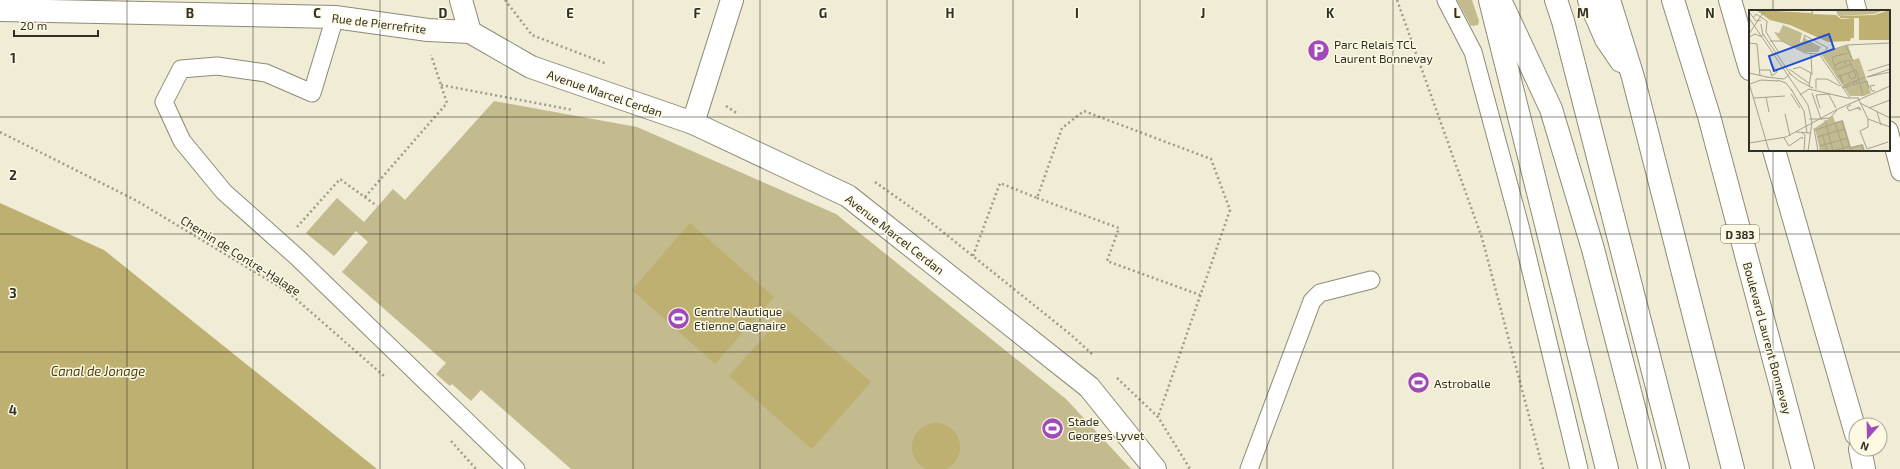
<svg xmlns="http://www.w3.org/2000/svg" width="1900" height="469" viewBox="0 0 1900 469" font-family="'Exo 2',sans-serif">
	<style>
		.green { fill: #c3ba8d }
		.water { fill: #bdb070 }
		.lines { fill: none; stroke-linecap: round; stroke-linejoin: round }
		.service-casing { stroke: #8e8a76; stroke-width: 19 }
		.minor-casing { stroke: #8e8a76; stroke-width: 24 }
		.primary-casing { stroke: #8e8a76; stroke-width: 24 }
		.trunk-casing { stroke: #8e8a76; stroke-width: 24 }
		.path { stroke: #9d9b8a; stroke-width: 2.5; stroke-dasharray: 2 3; stroke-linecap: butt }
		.service { stroke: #fff; stroke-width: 17 }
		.minor { stroke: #fff; stroke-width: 22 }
		.primary { stroke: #fff; stroke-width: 22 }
		.trunk { stroke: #fff; stroke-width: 22 }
		.grid { fill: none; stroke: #313027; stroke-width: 1; stroke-opacity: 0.55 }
		.labels { text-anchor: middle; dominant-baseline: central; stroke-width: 3; stroke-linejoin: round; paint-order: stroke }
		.shield { fill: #fdf9e2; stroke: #6e6c5f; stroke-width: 1 }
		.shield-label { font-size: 11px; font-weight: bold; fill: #313027 }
		.street-label { font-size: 12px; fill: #313027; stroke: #fdf9e2 }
		.poi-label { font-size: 12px; fill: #313027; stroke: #fdf9e2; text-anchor: start }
		.water-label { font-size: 13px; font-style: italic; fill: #4e4411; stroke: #fdf9e2 }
		.inset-road { fill: none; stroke: #a4a18f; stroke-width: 1 }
		.view { fill: #1d4ed8; fill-opacity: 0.15; stroke: #1d4ed8; stroke-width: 2 }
		.inset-edge { fill: none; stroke: #313027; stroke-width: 2 }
		.grid-label { font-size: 13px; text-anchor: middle; font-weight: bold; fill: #313027; stroke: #fdf9e2; stroke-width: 3; stroke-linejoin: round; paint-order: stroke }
	</style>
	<rect width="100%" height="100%" fill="#f0ecd5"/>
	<g class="green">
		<path d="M1457,0H1472L1479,21L1478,25L1471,26Z"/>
		<path d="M494,101L637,127L836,214L1066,399L1131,469H571L481,390L471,401L452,384L450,386L436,374L446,363L342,272L368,242L356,231L334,256L306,233L337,198L364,222L393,189L405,200Z"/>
	</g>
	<g class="water">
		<path d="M0,203L104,250L377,469H0Z"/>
		<path d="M690,223L774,297L715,364L632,290Z"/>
		<path d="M788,310L871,382L812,449L729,376Z"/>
		<circle cx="936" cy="447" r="24"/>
	</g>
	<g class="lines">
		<defs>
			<g id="service">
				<path d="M1446,0L1473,52L1520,226L1579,469"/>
				<path d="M1855,0L1858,11"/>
				<path d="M335,17L312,93L266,73L217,66L181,69L164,102L182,141L224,192L297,257L516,469"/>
				<path d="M1889,130L1900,172"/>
				<path d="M1249,469L1312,301L1320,293L1371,280"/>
			</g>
			<g id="minor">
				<path d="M461,0L470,32"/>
				<path d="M0,10L335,17L428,30L470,32L531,67L693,123L848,196L1089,387L1155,469"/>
				<path d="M693,123L732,0"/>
			</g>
			<path id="primary" d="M1490,0L1607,469"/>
			<g id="trunk">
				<path d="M1500,0L1551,109L1593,249L1650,469"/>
				<path d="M1556,0L1563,21L1678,469"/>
				<path d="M1589,0L1606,39L1621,61"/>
				<path d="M1609,0L1633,77L1733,469"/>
				<path d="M1673,0L1709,116L1803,469"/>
				<path d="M1730,0L1750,69"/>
				<path d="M1774,150L1856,434"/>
				<path d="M1860,449L1864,469"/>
			</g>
		</defs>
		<use href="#service" class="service-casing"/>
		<use href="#minor" class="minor-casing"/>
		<use href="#primary" class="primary-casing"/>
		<use href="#trunk" class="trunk-casing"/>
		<g class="path">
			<path d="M505,0L532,35L607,64"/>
			<path d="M1397,0L1482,238L1543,469"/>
			<path d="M441,85L573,110"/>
			<path d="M726,106L738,114"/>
			<path d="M0,132L137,201L288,292L384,376"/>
			<path d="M875,182L923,216L1070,334L1092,354"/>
			<path d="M365,197L447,103L431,55"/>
			<path d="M1037,198L1119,228L1107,261L1200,295"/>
			<path d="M297,227L340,179L377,206"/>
			<path d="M973,256L1000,183L1037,198L1062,128L1084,111L1211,159L1230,210L1158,417"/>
			<path d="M1117,378L1158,417L1190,469"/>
			<path d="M451,441L476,469"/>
		</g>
		<use href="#service" class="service"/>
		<use href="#minor" class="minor"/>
		<use href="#primary" class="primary"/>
		<use href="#trunk" class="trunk"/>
	</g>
	<path class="grid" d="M127,0V469M253,0V469M380,0V469M507,0V469M633,0V469M760,0V469M887,0V469M1013,0V469M1140,0V469M1267,0V469M1393,0V469M1520,0V469M1647,0V469M1773,0V11M0,117H1750M1889,117H1900M1773,150V469M0,234H1900M0,352H1900"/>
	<defs>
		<symbol id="parking-disc" viewBox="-11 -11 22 22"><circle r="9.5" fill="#a14bb8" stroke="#fdf9e2"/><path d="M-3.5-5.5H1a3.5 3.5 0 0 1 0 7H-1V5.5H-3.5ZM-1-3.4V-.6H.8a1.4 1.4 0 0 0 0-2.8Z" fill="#fff"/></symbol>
		<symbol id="stadium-disc" viewBox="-11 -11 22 22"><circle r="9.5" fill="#a14bb8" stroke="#fdf9e2"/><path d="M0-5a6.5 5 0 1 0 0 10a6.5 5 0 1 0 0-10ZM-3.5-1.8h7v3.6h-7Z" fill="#fff"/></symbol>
	</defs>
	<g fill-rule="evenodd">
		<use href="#parking-disc" x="1306" y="38" width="25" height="25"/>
		<use href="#stadium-disc" x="666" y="306" width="25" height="25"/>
		<use href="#stadium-disc" x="1406" y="370" width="25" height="25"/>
		<use href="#stadium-disc" x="1040" y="416" width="25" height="25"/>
	</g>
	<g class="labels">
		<rect class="shield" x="1721" y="225" width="38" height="18" rx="3"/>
		<g class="shield-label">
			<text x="1740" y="234">D 383</text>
		</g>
		<g class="street-label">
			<text transform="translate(379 23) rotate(7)">Rue de Pierrefrite</text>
			<text transform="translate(605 93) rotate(19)">Avenue Marcel Cerdan</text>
			<text transform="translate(895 234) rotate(38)">Avenue Marcel Cerdan</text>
			<text transform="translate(241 255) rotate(32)">Chemin de Contre-Halage</text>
			<text transform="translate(1768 338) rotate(75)">Boulevard Laurent Bonnevay</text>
		</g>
		<g class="poi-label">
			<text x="1334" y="44">Parc Relais TCL<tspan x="1334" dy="14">Laurent Bonnevay</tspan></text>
			<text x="694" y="311">Centre Nautique<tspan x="694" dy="14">Etienne Gagnaire</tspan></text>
			<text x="1434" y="383">Astroballe</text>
			<text x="1068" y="421">Stade<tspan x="1068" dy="14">Georges Lyvet</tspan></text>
		</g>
		<g class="water-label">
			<text x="98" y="371">Canal de Jonage</text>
		</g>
	</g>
	<g transform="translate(1749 10)">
		<rect width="141" height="141" fill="#f0ecd5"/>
		<path d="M87,0H135L125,4L89,6ZM34,15L53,23L51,32H53L55,25L57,29L72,37L69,42H56L31,30L25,22L30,23ZM99,35L104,50L110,48L122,83L115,86H101L72,44ZM84,106L86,112L94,110L102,137L114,134L116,141H71L66,118Z" fill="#c3ba8d"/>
		<path d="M7,0L62,3L64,0V4L87,5L92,9L105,8V28H102L101,31L79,32L41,15L21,10ZM141,0V30H110V8H91V6L125,5Z" fill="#bdb070"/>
		<path class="inset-road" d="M0,2L7,11L12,10M5,7L7,4L18,11L17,22L30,43M0,8L59,95L63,112L59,141M12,14L14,26M0,24L16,0M14,24L42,65M55,25L79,38L76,40M0,27L6,24L13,27M21,31H33L56,43L70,44L98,35L141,33M0,33L8,34L11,66M97,36L104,51M62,43L63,65M70,44L101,88M83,47L99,43M83,48L87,60L103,54M96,51L100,50L105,61M86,55L95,51L97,55M40,59L61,74M44,59L51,57L62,63M141,59L118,67L141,62M11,60H21L23,66L28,62L21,52M119,61L141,54M0,63L18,67M40,63L50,71L64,78M99,63L102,69L107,67L105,61M90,65L94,73L91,65M17,67L35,69L40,65M88,67L107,60L114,85M28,70L37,73L44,82M0,73L20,141M101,73L94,76L95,78L102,75M101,73L116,67M112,73L118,71L120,78M1,74L12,70L29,71M108,74L107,71L104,73V75L110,73M60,77L62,63M42,79L55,101L58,123M67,79V69H78L91,76M126,81H123L121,76L126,75M63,83L72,109L81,108L88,100M42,84L51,98M51,85L60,79L98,88H110M80,85L87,98M17,87L20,102M5,88L36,86M109,88L119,109L141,117M111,93L141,108M102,95L98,97L100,101L108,98L112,100L110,97L108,98M71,98L67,85L81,84M120,98L141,90M128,102L132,115M36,104L41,126M60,109H73M119,109V117L111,121L118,139L139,132M76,110L84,141L101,136M86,113L95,141M65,118L69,141M66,120L93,111L102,141M47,122L61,123M52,122L56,125L55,141M74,126L78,141M68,127L96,119M35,128L40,136L53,127L54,129M0,133L37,127L89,99L141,76M71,136L98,128M101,138L113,135L115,141"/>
		<path class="view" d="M80,24L85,39L25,61L20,46Z"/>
		<rect width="141" height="141" class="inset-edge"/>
	</g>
	<g class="grid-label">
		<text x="190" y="18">B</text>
		<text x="317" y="18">C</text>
		<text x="443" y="18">D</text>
		<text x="570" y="18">E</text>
		<text x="697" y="18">F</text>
		<text x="823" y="18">G</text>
		<text x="950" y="18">H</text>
		<text x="1077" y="18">I</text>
		<text x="1203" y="18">J</text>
		<text x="1330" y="18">K</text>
		<text x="1457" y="18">L</text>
		<text x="1583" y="18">M</text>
		<text x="1710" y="18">N</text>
		<text x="13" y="63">1</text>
		<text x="13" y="180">2</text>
		<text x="13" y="298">3</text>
		<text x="13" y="415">4</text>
	</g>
	<g transform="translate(1868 437) rotate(200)"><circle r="19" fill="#fdf9e2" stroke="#aba997"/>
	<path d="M0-3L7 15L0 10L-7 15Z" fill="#a14bb8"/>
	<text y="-6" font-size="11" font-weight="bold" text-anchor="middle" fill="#313027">N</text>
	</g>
	<path d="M14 30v6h84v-6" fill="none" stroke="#313027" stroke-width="2"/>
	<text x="20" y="30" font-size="12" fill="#313027" stroke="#fdf9e2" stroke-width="3" paint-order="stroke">20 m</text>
</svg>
